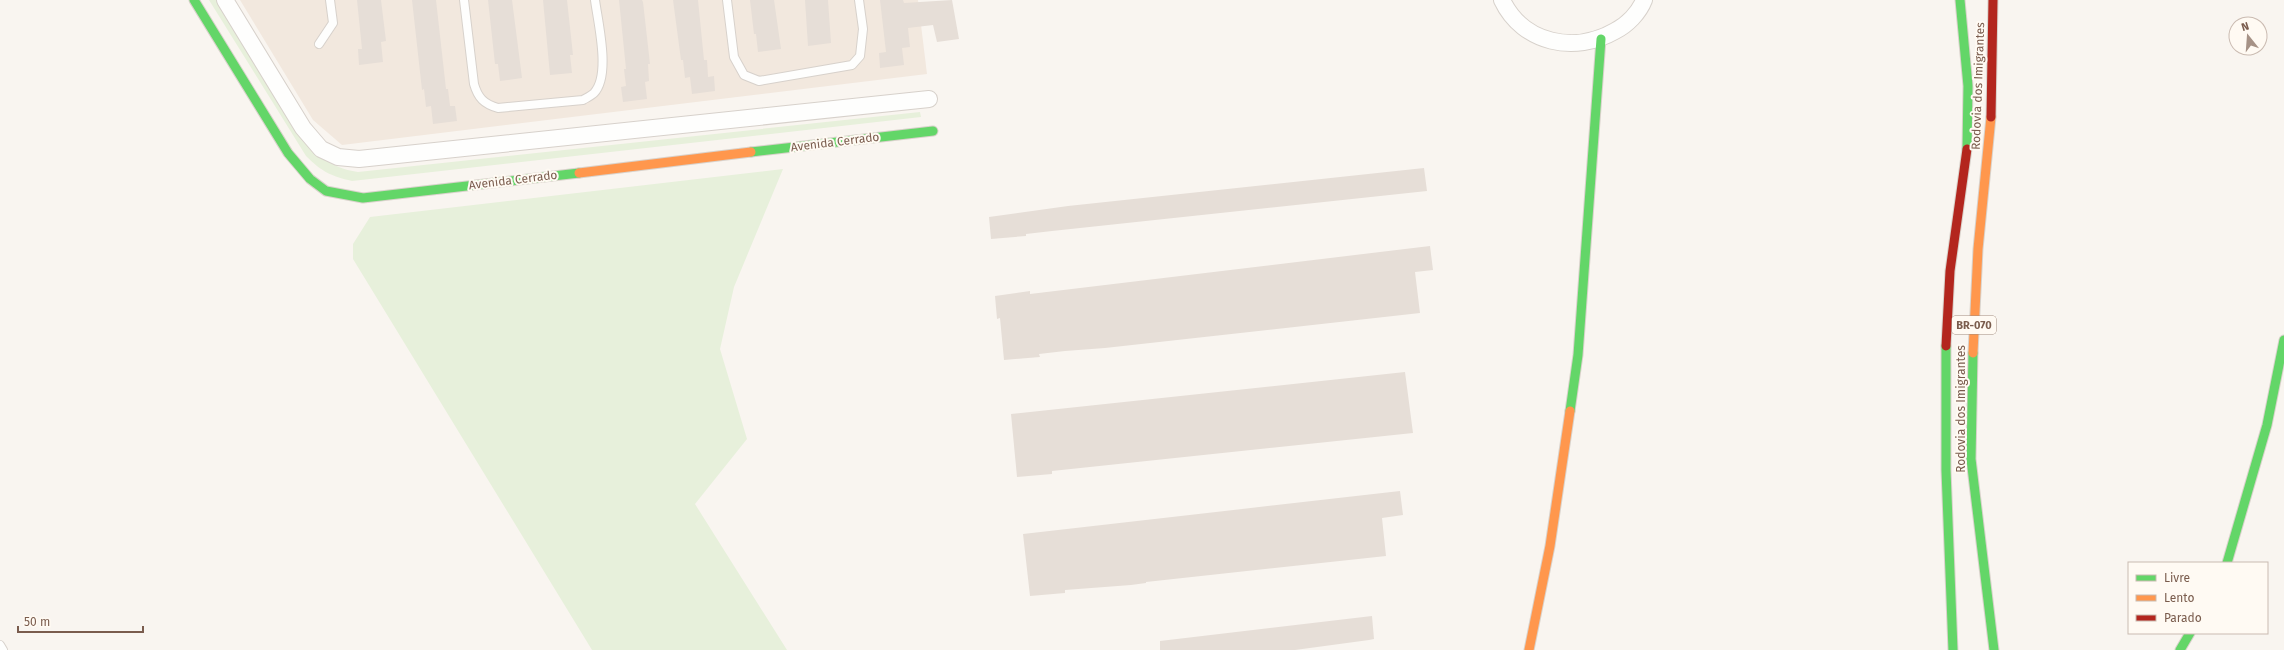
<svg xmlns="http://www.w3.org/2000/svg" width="2284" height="650" viewBox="0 0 2284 650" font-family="'Fira Sans',sans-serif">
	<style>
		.residential { fill: #f2e8de }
		.green { fill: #e7f0db }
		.building { fill: #e6ded7 }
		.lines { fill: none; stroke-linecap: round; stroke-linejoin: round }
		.lane-casing { stroke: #d7d1cb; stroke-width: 10 }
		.street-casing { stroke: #d7d1cb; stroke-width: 18 }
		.fast-casing { stroke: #d9d2cb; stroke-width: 11 }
		.slow-casing { stroke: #d9d2cb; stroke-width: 11 }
		.jam-casing { stroke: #d9d2cb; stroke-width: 11 }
		.lane { stroke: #fefefd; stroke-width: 8 }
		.street { stroke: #fefefd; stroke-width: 16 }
		.fast { stroke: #63d668; stroke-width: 9 }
		.slow { stroke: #ff974d; stroke-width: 9 }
		.jam { stroke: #b3261e; stroke-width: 9 }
		.labels { text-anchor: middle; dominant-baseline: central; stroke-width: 4; stroke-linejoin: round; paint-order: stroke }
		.shield { fill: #fffaf3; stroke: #a28b7f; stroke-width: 1 }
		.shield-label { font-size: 11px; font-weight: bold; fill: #7a5c4d }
		.street-label { font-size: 12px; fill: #7a5c4d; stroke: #fffaf3 }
	</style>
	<rect width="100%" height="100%" fill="#f9f5f0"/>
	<path class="residential" d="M240,0H918L927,74L342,145L313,120Z"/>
	<g class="green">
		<path d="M209,0H219L320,157C333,165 343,170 358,172L920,112L921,117L352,181C331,176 322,172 306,156Z"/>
		<path d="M783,169L734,287L720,349L747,439L695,504L787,650H592L353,259V244L370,217Z"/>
	</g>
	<g class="building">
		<path d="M357,0H381L386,41L381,42L383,62L359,65L358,49H362Z"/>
		<path d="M412,0H436L446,89H448L450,106H455L457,121L433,124L431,106L426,107L424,89L422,90Z"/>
		<path d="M488,0H512L522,78L500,81L498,64H495Z"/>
		<path d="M543,0H567L573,55H570L572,73L550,75Z"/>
		<path d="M619,0H642L643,2L650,64H648L649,81L645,82L647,99L623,102L621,87L626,86L624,69H626Z"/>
		<path d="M673,0H698L704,60H707L708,77L714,76L715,91L692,94L690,77L685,78L683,60H681Z"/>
		<path d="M750,0H774L781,49L758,52L756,34H754Z"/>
		<path d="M805,0H828L831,43L808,46Z"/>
		<path d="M880,0H903L904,3L952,0L959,39L937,42L933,25L908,28L910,47L902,48L904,65L880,68L879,53L886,52Z"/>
		<path d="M1424,168L1427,191L1052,231L1026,234V236L991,239L989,217L1068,206Z"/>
		<path d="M1430,246L1433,270L1415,272L1420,313L1105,348L1065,351L1039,354L1040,357L1004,360L1000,318L997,319L995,296L1030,291V294Z"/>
		<path d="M1405,372L1413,433L1052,471V474L1017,477L1011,414Z"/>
		<path d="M1400,491L1403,515L1382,518L1386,556L1146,582V583L1131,585L1065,590V593L1030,596L1023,534Z"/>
		<path d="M1372,616L1374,639L1369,640L1295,650H1160V641Z"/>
	</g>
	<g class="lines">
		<defs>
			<g id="lane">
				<path d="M464,0L474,84C478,98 484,104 498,108L583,100C586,98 591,96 594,93C611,75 598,23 595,0"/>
				<path d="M727,0L734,57L744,75L759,81L852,65L860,56L863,29L859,0"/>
				<path d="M319,44L333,23L330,0"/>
				<path d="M0,645L3,650"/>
			</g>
			<g id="street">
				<path d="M225,0L303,128L321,149L338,157L359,159L929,99"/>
				<path d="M1502,0C1523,44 1575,54 1615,31C1627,25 1639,13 1644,0"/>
			</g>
			<g id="fast">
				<path d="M194,0L288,153L310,179L326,191L363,198L579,173"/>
				<path d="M1960,0L1968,86L1967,149"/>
				<path d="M751,152L933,131"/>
				<path d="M1946,346V470L1953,650"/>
				<path d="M1973,353L1971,459L1994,650"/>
				<path d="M1570,411L1578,355L1601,39"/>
				<path d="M2227,563L2267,425L2284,340"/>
				<path d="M2180,650L2190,633"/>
			</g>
			<g id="slow">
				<path d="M579,173L751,152"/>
				<path d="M1973,353L1978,249L1991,117"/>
				<path d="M1529,650L1550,546L1570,411"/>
			</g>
			<g id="jam">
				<path d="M1991,117L1993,0"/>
				<path d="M1946,346L1950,271L1967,149"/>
			</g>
		</defs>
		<use href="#lane" class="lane-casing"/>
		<use href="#street" class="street-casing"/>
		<use href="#fast" class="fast-casing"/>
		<use href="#slow" class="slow-casing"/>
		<use href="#jam" class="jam-casing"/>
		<use href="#lane" class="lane"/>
		<use href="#street" class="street"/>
		<use href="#fast" class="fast"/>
		<use href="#slow" class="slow"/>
		<use href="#jam" class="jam"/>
	</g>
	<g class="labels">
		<rect class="shield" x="1952" y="316" width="44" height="18" rx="3"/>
		<g class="shield-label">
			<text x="1974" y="325">BR-070</text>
		</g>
		<g class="street-label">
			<text transform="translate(1978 86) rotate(-88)">Rodovia dos Imigrantes</text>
			<text transform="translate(835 142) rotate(-7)">Avenida Cerrado</text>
			<text transform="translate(513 180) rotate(-7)">Avenida Cerrado</text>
			<text transform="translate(1961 409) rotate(-90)">Rodovia dos Imigrantes</text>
		</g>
	</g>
	<rect x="2128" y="562" width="140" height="72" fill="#fffaf3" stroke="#cabbb1"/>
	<rect x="2136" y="575" width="20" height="6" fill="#63d668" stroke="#cabbb1"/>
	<text x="2164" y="582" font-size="12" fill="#7a5c4d">Livre</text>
	<rect x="2136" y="595" width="20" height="6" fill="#ff974d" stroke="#cabbb1"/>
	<text x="2164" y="602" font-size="12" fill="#7a5c4d">Lento</text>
	<rect x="2136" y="615" width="20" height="6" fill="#b3261e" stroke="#cabbb1"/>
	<text x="2164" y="622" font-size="12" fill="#7a5c4d">Parado</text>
	<g transform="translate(2248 36) rotate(343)"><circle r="19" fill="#fffaf3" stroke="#cabbb1"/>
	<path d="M0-3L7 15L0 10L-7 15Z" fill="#a69286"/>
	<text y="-6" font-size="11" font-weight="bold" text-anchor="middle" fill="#7a5c4d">N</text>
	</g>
	<path d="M18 626v6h125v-6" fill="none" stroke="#7a5c4d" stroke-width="2"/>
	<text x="24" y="626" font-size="12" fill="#7a5c4d" stroke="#fffaf3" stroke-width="3" paint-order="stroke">50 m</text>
</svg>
